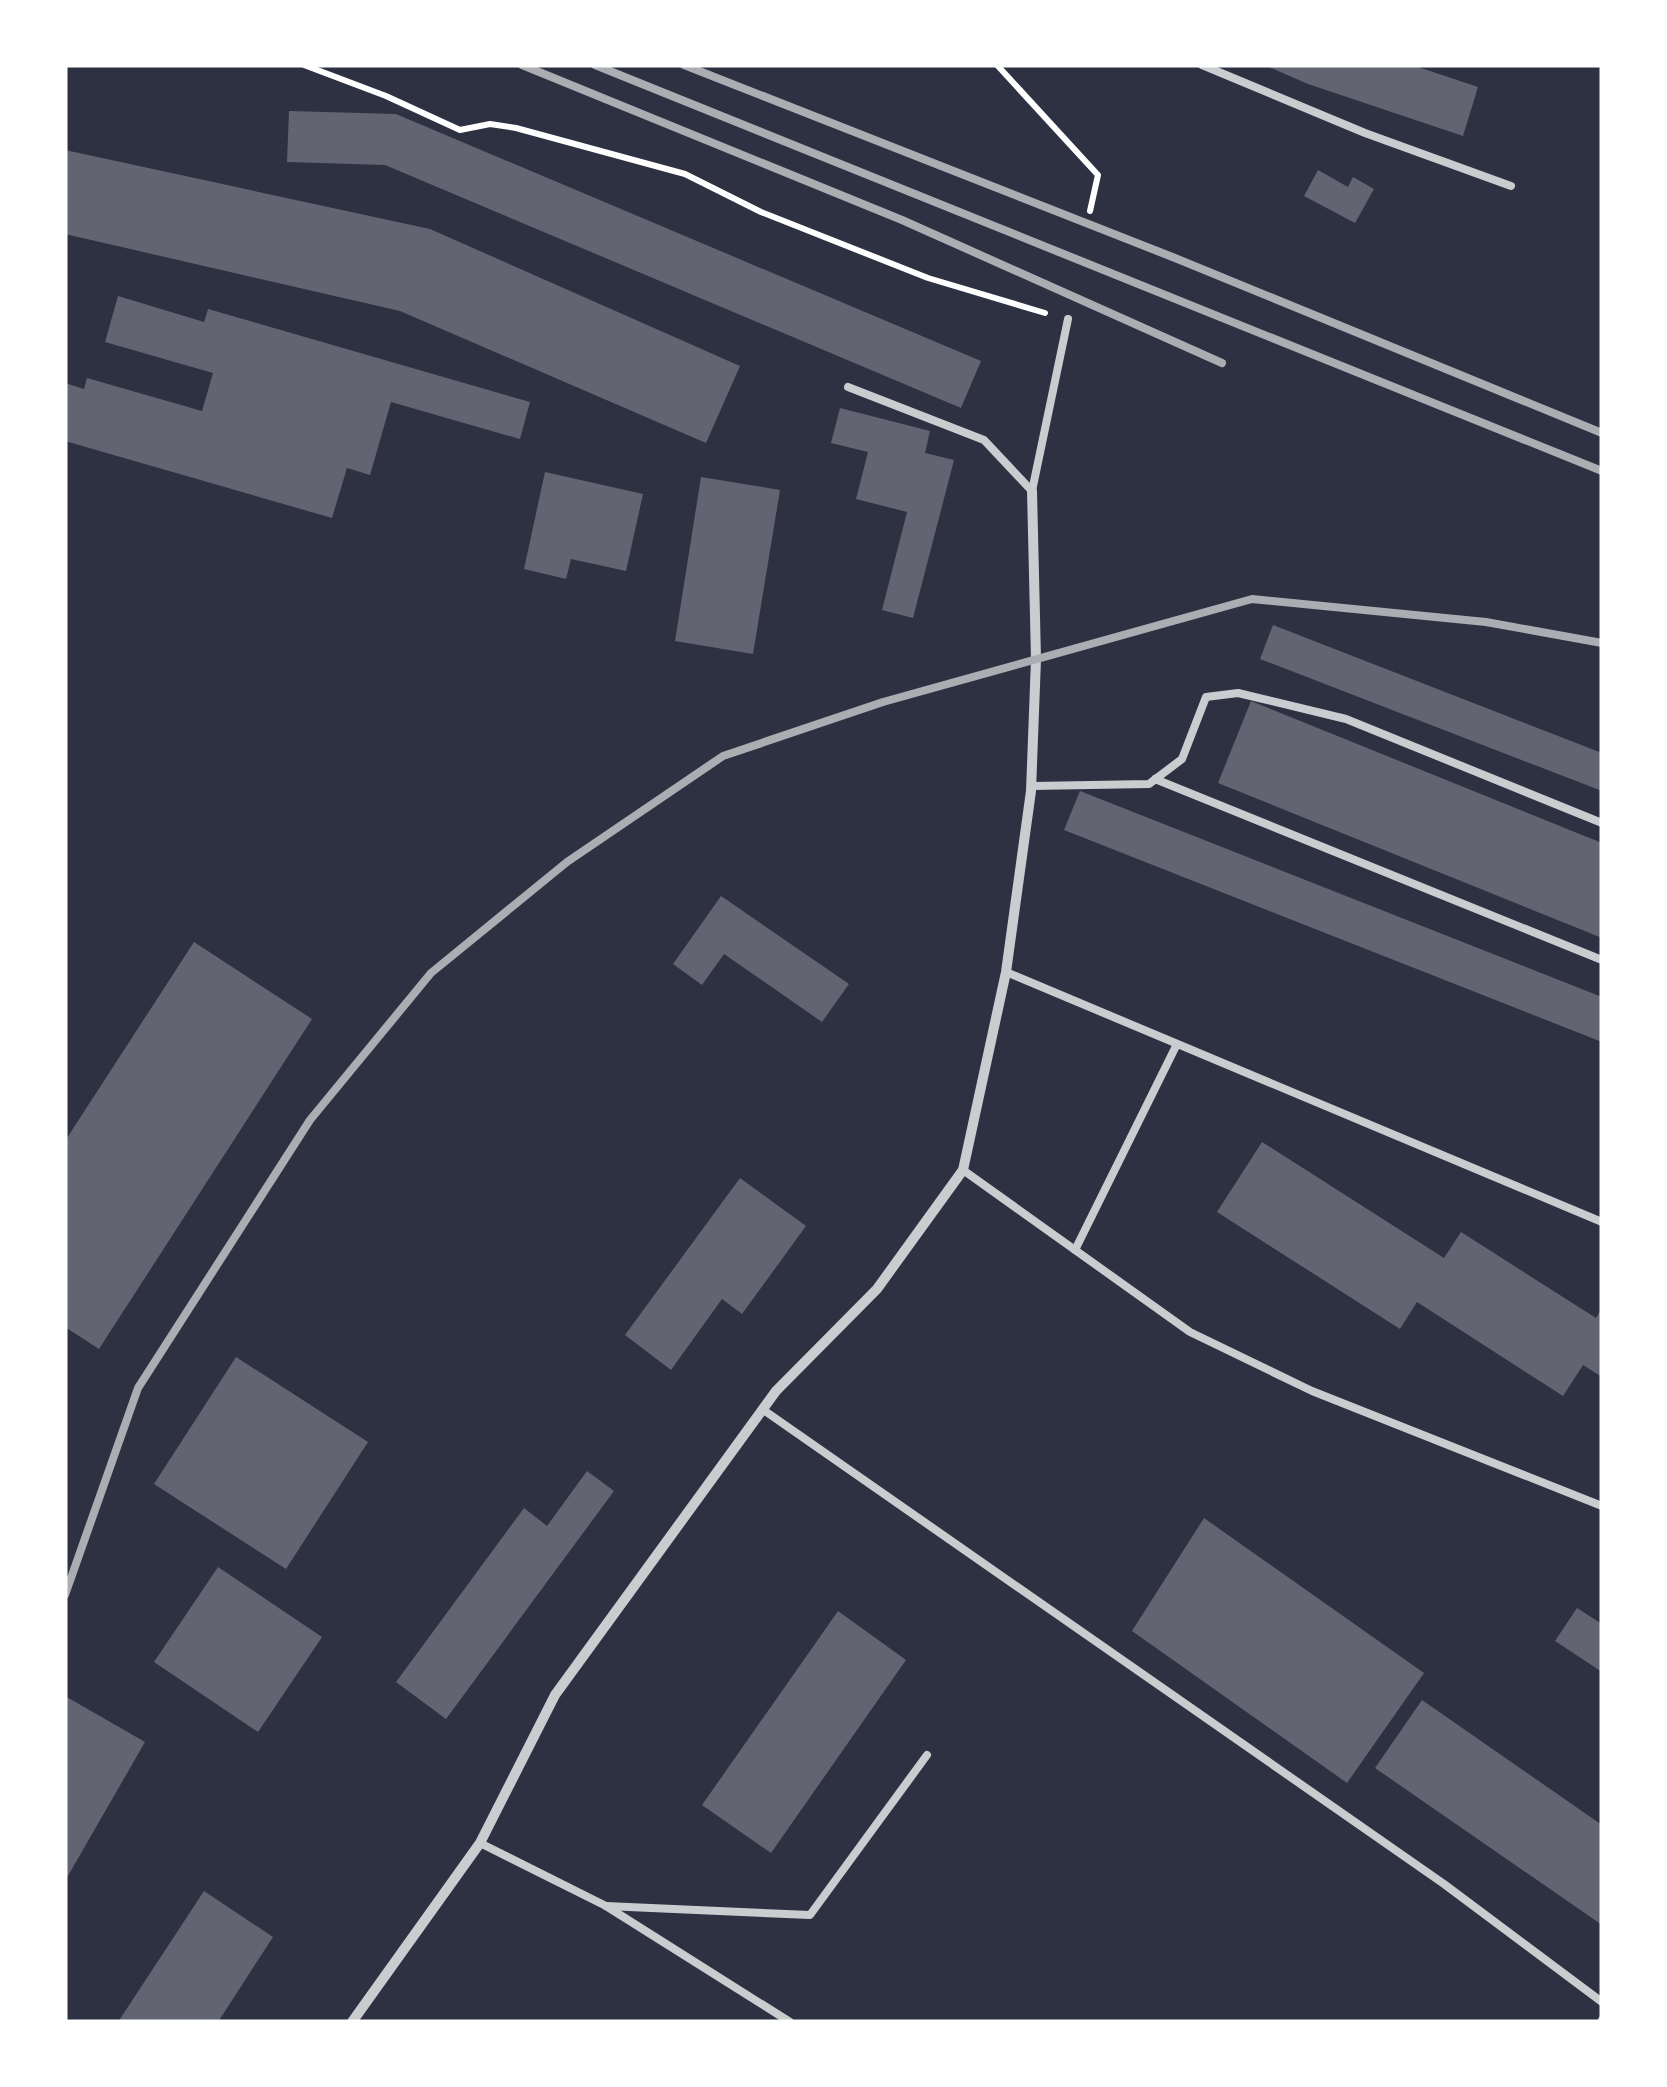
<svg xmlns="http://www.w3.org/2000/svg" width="1667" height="2087" viewBox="0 0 1667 2087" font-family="Inter,sans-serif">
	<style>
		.building { fill: #626471 }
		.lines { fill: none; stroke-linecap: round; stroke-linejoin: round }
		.path { stroke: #fff; stroke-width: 6 }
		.service { stroke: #caccd0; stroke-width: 8 }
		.minor { stroke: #caccd0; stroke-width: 10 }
		.rail { stroke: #abadb3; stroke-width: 8 }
	</style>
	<rect width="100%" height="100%" fill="#2d3142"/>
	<g class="building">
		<path d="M1264,65H1412L1478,87L1463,136L1308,84Z"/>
		<path d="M289,111L396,114L981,361L961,408L385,165L287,162Z"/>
		<path d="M65,150L430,229L740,366L706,443L400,311L65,234Z"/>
		<path d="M1318,170L1348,187L1353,177L1374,189L1355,223L1304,196Z"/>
		<path d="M118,296L204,322L208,309L530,402L520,439L391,402L370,475L347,468L332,518L65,441V383L84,389L87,378L202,411L213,373L105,342Z"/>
		<path d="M840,408L930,431L925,453L954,460L913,618L882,610L907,512L856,499L868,452L831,443Z"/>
		<path d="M545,472L643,494L626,571L571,559L566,579L524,569Z"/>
		<path d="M701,477L780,490L753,654L675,641Z"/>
		<path d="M1273,625L1602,753V791L1260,659Z"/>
		<path d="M1251,701L1602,843V938L1218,783Z"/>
		<path d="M1080,791L1602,997V1042L1064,830Z"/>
		<path d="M721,896L849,984L822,1022L724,954L702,985L673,964Z"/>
		<path d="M194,942L312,1019L99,1349L65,1327V1141Z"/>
		<path d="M1262,1142L1444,1258L1461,1232L1596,1318L1602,1308V1377L1583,1365L1563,1396L1417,1302L1400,1329L1217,1212Z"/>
		<path d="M740,1178L806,1226L742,1314L722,1299L671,1370L625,1335Z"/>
		<path d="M236,1357L368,1442L286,1569L154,1484Z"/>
		<path d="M587,1471L614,1491L446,1719L396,1682L524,1508L547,1526Z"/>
		<path d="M1204,1518L1424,1673L1347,1783L1132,1631Z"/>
		<path d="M218,1567L322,1637L258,1732L154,1662Z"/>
		<path d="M1577,1608L1602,1624V1672L1555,1641Z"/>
		<path d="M838,1611L906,1660L771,1853L702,1805Z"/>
		<path d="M65,1696L145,1742L65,1881Z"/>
		<path d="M1422,1700L1602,1825V1925L1375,1768Z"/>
		<path d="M204,1891L273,1937L218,2022H118Z"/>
	</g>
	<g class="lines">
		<g class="path">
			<path d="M304,65L386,96L460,130L490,124L516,128L685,174L761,212L928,278L1045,313"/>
			<path d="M997,65L1098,175L1090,211"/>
		</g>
		<g class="service">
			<path d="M1202,65L1365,133L1511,186"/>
			<path d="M848,387L984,440L1032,491"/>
			<path d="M1032,491L1068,319"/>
			<path d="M1155,779L1602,960"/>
			<path d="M1032,786L1149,784L1182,759L1206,697L1238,693L1346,719L1602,823"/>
			<path d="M1006,972L1602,1222"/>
			<path d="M963,1170L1190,1332L1312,1391L1602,1506"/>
			<path d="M1075,1250L1177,1044"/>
			<path d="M762,1409L1444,1884L1602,2002"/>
			<path d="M480,1843L606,1906L790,2022"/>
			<path d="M606,1906L810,1915L927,1755"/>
			<path d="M1601,2022L1602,2020"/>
		</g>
		<path class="minor" d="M352,2022L480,1843L555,1695L776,1391L877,1289L963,1170L1006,972L1031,791L1036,659L1032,491"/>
		<g class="rail">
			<path d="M522,65L902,220L1222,363"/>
			<path d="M595,65L1602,471"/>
			<path d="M684,65L1175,258L1602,433"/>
			<path d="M65,1595L138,1388L310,1120L431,973L567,862L723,756L883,702L1252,599L1486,622L1602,643"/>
		</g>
	</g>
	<rect width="1667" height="2087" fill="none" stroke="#ffffff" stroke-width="135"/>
</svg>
